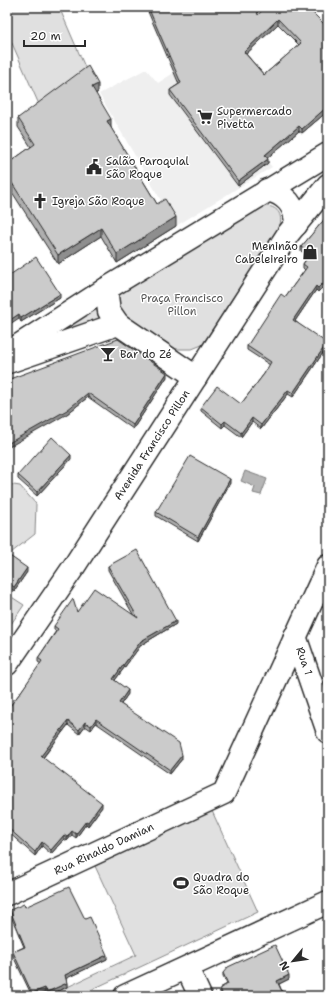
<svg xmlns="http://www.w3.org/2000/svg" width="335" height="1003" viewBox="0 0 335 1003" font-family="'Shantell Sans',sans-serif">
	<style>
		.built { fill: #efefef }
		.green { fill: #e0e0e0; stroke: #868686 }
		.water { fill: #b6b6b6; stroke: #7e7e7e }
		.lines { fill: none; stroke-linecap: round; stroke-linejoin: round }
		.minor-casing { stroke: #2b2b2b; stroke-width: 25 }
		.major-casing { stroke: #2b2b2b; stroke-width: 25 }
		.minor { stroke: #fff; stroke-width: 22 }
		.major { stroke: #fff; stroke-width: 22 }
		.wall { fill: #afafaf; stroke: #2b2b2b; fill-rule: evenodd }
		.shaded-wall { fill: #8e8e8e; stroke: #2b2b2b }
		.building { fill: #cbcbcb; stroke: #2b2b2b; fill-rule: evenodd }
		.labels { text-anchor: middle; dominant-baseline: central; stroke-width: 3; stroke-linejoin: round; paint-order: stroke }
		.poi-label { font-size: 11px; fill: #2b2b2b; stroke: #fff; text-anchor: start }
		.park-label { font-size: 11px; fill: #585858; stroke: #fff }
		.street-label { font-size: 11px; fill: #2b2b2b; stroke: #fff }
	</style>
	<rect width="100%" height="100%" fill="#fff"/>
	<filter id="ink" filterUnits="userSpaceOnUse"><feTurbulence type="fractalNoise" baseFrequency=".025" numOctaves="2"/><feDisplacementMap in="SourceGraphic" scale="8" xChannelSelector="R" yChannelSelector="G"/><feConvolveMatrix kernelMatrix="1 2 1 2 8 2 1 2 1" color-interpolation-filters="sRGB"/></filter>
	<g filter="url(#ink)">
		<path class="built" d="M186,65L272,167L176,226L99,94L146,69L158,83Z"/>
		<g class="green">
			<path d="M7,7H59L88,74L41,109L7,32Z"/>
			<path d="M262,206C275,205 283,212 280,225L202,345L192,349H176L119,311L118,297L122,292Z"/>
			<path d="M96,308L100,311L102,322L49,336Z"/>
			<path d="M7,484L20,486L36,504L35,534L7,556Z"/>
			<path d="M7,594L24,605L7,630Z"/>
			<path d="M212,811L258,912L78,996H48L136,955L95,866Z"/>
		</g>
		<path class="water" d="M245,471L267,479L261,495L253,493L255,487L241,481Z"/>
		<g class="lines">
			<defs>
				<g id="minor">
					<path d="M267,190C286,194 296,206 296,225"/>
					<path d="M106,289L109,311L118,324L196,377"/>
					<path d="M7,353L106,289L328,154"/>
					<path d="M8,362L118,324"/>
					<path d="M295,636L328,732"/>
					<path d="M7,894L224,793L328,566"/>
					<path d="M187,968L200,996"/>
					<path d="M125,996L328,902"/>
				</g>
				<path id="major" d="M7,664L73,568L288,234L328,185"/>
			</defs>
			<use href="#minor" class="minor-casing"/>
			<use href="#major" class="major-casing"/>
			<use href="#minor" class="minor"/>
			<use href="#major" class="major"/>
		</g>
		<g class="wall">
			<path d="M146,7H256L258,15L328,28V111L302,133L299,131L267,158L268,163L238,186L170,95V90L179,84ZM278,24L299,45L264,75L246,54Z"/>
			<path d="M98,92L96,94L111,128L157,204L176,226L117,263L101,236L58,264L12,192L7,195V164L31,147L18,127V118Z"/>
			<path d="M328,215V292L322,288L318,292L316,290L295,321L327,347L293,397L288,394L261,429L252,422L241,437L225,425L222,428L201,411V407L241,404L264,374L270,365L247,350V346L285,297L305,270L303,268V264L308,256L301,251V247Z"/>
			<path d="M7,277L60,298L21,322L19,318Z"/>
			<path d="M167,377L133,429L88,397L67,414L7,380Z"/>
			<path d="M71,459L37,496L18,479V475Z"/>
			<path d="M230,483L198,541L156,516V512Z"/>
			<path d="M7,554L27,572L14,591L7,586Z"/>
			<path d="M108,566L176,624L141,645L115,680L128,694L121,704L182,759L170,774L96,723L91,730L85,726L79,734L68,725L43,758L102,807L88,826L86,824L76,838L72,835L67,841L64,839L51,854L42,846L35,856L7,831V710L20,693L41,664L38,662V658L56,631L54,630V626L77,612L134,616L108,570Z"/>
			<path d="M25,907L85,919L107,959L66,978L67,987L48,996H47L45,992L35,996H32L13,956V952L24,947L10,914V910Z"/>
			<path d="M223,973L289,979L279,984L284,996H221L220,992V988L227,984L223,977Z"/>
		</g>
		<g class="shaded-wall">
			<path d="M278,19V24L244,56V52Z"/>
			<path d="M98,84V92L92,96V87Z"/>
			<path d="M328,106V111L302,133V129Z"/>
			<path d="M111,119V128L107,121Z"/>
			<path d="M299,126V131L265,160V155Z"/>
			<path d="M268,159V163L238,186V181Z"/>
			<path d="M12,183V192L7,195V187Z"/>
			<path d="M176,217V226L117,263V254Z"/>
			<path d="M101,228V236L58,264V255Z"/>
			<path d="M322,284V288L318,292V288Z"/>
			<path d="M316,286V290L293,324V320Z"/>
			<path d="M60,294V298L21,322V318Z"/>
			<path d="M19,314V318L7,326V322Z"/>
			<path d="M327,343V347L293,397V393Z"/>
			<path d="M167,373V377L133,429V425Z"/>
			<path d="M288,390V394L261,429V425Z"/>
			<path d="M88,393V397L67,414L7,448V444Z"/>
			<path d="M252,418V422L241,437V433Z"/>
			<path d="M225,421V425L222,428V424Z"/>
			<path d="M71,455V459L37,496V492Z"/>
			<path d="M230,479V483L198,541V537Z"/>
			<path d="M27,568V572L14,591V587Z"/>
			<path d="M176,621V624L141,645L113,683V679L141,641Z"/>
			<path d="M128,690V694L119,707V703Z"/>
			<path d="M96,719V723L91,730V726Z"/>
			<path d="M68,721V725L41,760V756Z"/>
			<path d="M85,722V726L79,734V730Z"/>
			<path d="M182,755V759L170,774V770Z"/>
			<path d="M102,803V807L88,826V822Z"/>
			<path d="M86,821V824L76,838V834Z"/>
			<path d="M72,831V835L67,841V837Z"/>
			<path d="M64,835V839L51,854V850Z"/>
			<path d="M42,842V846L35,856V852Z"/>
			<path d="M107,955V959L65,979V975Z"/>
			<path d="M289,975V979L277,985V981Z"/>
			<path d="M67,983V987L47,996V992Z"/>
			<path d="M45,988V992L35,996H32V993Z"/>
		</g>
		<g class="building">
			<path d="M148,7H256L258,15L265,7H307L328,28V106L302,129L299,126L265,155L268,159L238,181L170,90L181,83ZM278,19L301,43L264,75L244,52Z"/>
			<path d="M88,66L98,84L92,87L111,119L107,121L157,204L165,199L176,217L117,254L101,228L58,255L12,183L7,187V164L35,144L18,118Z"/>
			<path d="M328,215V288L322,284L318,288L316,286L293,320L327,343L293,393L288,390L261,425L252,418L241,433L225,421L222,424L201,407L217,386L241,404L264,374L271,362L247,346L281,294L285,297L307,267L303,264L310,254L301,247Z"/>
			<path d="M36,257L60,294L21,318L19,314L7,322V277Z"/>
			<path d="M118,339L167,373L133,425L88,393L67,410L7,444V380Z"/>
			<path d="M52,437L71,455L37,492L18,475Z"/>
			<path d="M190,456L230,479L198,537L156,512Z"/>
			<path d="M137,550L176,621L141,641L113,679L128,690L119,703L179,743L182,755L170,770L96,719L91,726L85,722L79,730L68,721L41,756L102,803L88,822L86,821L76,834L72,831L67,837L64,835L51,850L42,842L35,852L7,827V710L20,693L42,661L38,658L58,629L54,626L73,599L77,612L94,588L138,618L108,566Z"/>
			<path d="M7,554L27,568L14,587L7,582Z"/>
			<path d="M69,887L85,919L90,917L107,955L65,975L67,983L47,992L45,988L32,993L13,952L25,947L10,910L24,904L25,907Z"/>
			<path d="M275,945L289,975L277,981L284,996H223L220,988L228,984L223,973L228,967Z"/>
		</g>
	</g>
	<defs>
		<symbol id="supermarket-bare" viewBox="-9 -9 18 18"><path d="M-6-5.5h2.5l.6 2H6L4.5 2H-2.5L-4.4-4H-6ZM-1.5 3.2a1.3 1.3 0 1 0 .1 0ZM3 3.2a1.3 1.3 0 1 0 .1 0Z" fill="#2b2b2b" stroke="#fff" stroke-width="2.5" paint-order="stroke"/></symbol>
		<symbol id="civic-bare" viewBox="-9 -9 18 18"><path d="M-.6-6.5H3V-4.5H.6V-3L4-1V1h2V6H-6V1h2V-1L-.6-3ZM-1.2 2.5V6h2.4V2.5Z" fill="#2b2b2b" stroke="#fff" stroke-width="2.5" paint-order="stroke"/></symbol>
		<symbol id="church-bare" viewBox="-9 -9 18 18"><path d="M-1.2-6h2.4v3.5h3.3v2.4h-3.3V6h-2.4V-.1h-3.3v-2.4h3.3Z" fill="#2b2b2b" stroke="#fff" stroke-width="2.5" paint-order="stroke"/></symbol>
		<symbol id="shop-bare" viewBox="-9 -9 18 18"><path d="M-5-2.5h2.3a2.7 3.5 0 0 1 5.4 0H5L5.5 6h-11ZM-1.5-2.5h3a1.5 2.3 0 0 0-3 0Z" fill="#2b2b2b" stroke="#fff" stroke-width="2.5" paint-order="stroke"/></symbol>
		<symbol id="bar-bare" viewBox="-9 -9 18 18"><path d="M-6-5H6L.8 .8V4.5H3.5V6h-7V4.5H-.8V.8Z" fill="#2b2b2b" stroke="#fff" stroke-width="2.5" paint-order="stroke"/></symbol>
		<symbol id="stadium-bare" viewBox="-9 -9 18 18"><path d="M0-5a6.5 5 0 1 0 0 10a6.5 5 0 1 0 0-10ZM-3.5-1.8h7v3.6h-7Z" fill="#2b2b2b" stroke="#fff" stroke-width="2.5" paint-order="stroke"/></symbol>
	</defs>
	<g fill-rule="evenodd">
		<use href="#supermarket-bare" x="194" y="106" width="22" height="22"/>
		<use href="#civic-bare" x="83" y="156" width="22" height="22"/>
		<use href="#church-bare" x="29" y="190" width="22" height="22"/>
		<use href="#shop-bare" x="299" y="241" width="22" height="22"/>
		<use href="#bar-bare" x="97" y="343" width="22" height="22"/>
		<use href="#stadium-bare" x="170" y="872" width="22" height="22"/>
	</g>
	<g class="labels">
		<g class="poi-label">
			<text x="217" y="111">Supermercado<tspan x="217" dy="13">Pivetta</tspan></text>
			<text x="106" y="161">Salão Paroquial<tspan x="106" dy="13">São Roque</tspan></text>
			<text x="52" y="201">Igreja São Roque</text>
			<text x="298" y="246" text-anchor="end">Meninão<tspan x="298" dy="13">Cabeleireiro</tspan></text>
			<text x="120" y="354">Bar do Zé</text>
			<text x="193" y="877">Quadra do<tspan x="193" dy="13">São Roque</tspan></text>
		</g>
		<g class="park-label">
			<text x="182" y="298">Praça Francisco<tspan x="182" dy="13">Pillon</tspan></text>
		</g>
		<g class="street-label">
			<text transform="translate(152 445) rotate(-57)">Avenida Francisco Pillon</text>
			<text transform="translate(304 661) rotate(71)">Rua 1</text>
			<text transform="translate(104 849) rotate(-25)">Rua Rinaldo Damian</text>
		</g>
	</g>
	<rect width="335" height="1003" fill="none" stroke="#fff" stroke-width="24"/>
	<rect x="12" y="12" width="311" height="979" fill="none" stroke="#2b2b2b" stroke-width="1.5" filter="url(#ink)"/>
	<g transform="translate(293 961) rotate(241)" stroke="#ffffff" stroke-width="3" paint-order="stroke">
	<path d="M0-3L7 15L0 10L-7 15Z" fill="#2b2b2b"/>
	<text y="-6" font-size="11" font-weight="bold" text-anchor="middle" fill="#2b2b2b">N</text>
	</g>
	<path d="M24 40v6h61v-6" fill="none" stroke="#2b2b2b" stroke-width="2"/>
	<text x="30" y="40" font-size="12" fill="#2b2b2b" stroke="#ffffff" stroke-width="3" paint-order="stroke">20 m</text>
</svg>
